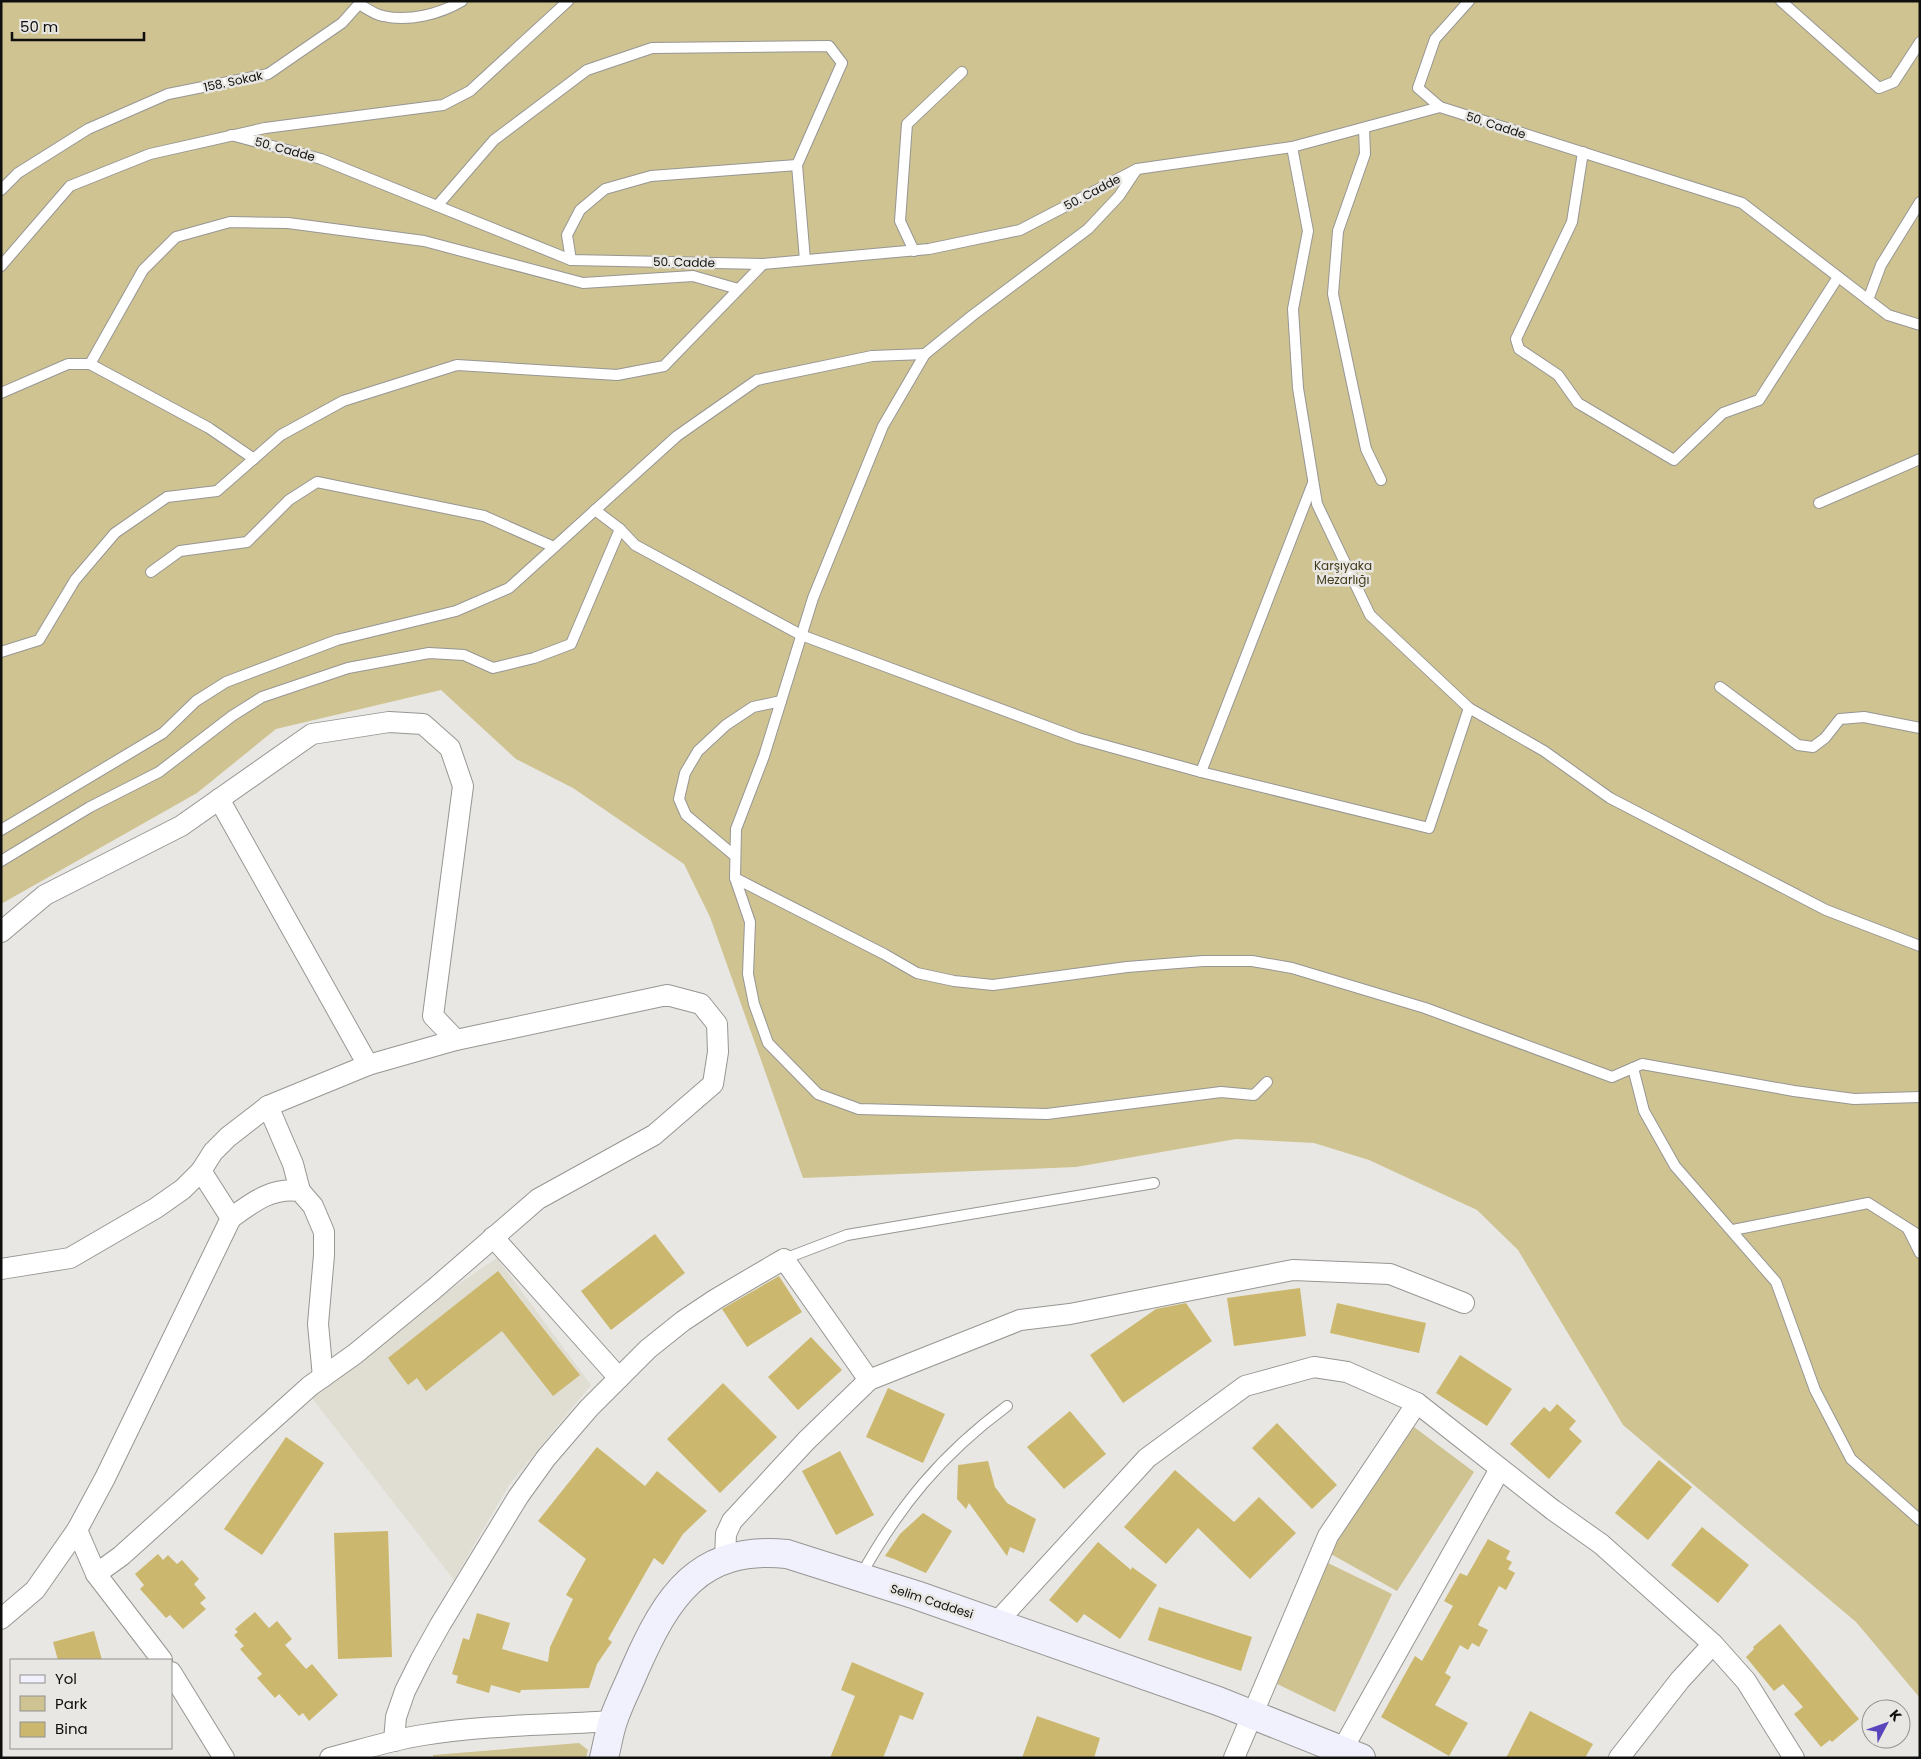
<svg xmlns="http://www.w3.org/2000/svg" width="1921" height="1759" viewBox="0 0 1921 1759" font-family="Poppins,sans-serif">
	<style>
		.built { fill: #e0ddd2 }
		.green { fill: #cfc392 }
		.building { fill: #cbb86e }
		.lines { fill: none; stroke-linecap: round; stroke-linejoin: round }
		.service-casing { stroke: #979693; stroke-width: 12 }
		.minor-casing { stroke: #979693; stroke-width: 22 }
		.secondary-casing { stroke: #979693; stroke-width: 30 }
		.service { stroke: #fff; stroke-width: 10 }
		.minor { stroke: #fff; stroke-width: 20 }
		.secondary { stroke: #f1f1fe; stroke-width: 28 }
		.labels { text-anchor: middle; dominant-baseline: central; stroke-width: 5; stroke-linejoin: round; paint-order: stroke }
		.street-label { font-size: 12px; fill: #0f0f0d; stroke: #e8e7e3 }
		.park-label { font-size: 12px; fill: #423a19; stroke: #e8e7e3 }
	</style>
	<rect width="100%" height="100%" fill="#e8e7e3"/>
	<path class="built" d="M497,1258L591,1385L509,1485L454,1580L312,1398L422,1309Z"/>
	<g class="green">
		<path d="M1,1H1920V1698L1856,1622L1623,1425L1518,1250L1477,1210L1369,1160L1314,1143L1236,1139L1076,1167L803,1178L710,917L684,864L573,788L516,759L441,690L276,729L197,793L1,904Z"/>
		<path d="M1414,1427L1474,1472L1397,1591L1329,1553Z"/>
		<path d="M1328,1563L1392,1594L1335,1712L1271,1681Z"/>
		<path d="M579,1743L588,1750L586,1758H433V1755Z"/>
	</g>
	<g class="building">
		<path d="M655,1234L685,1273L611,1330L581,1291Z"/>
		<path d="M498,1271L580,1375L553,1396L502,1331L426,1391L417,1378L408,1385L388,1358Z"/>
		<path d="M779,1276L802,1312L747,1347L722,1309Z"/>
		<path d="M1300,1288L1306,1336L1234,1346L1227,1298Z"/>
		<path d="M1186,1303L1212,1341L1123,1403L1090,1355L1156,1309Z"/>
		<path d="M1337,1303L1426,1323L1419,1353L1330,1333Z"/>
		<path d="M811,1337L842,1370L798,1410L768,1377Z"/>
		<path d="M1460,1355L1512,1389L1487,1426L1436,1393Z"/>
		<path d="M723,1383L777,1437L720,1493L667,1439Z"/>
		<path d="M888,1388L945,1414L923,1463L866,1437Z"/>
		<path d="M1557,1404L1576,1421L1569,1429L1582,1441L1549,1479L1510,1444L1544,1407L1550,1412Z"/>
		<path d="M1070,1411L1106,1454L1064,1489L1027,1447Z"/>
		<path d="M1277,1423L1337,1485L1312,1509L1252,1448Z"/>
		<path d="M286,1437L324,1463L262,1555L224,1529Z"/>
		<path d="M597,1447L645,1486L657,1471L707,1511L683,1534L663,1565L654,1558L608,1639L612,1642L597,1664L589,1688L521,1690L520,1693L491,1685L489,1693L456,1683L458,1676L452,1674L463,1638L469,1640L477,1613L510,1623L502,1649L548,1662L550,1647L573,1599L566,1595L586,1559L538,1521Z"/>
		<path d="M840,1451L874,1515L836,1535L802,1471Z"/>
		<path d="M1659,1460L1692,1487L1648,1540L1615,1513Z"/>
		<path d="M988,1461L995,1487L1007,1503L1036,1519L1024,1553L1010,1547L1007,1556L969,1503L966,1509L957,1499L958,1465Z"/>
		<path d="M1175,1470L1234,1522L1259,1497L1296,1533L1250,1579L1198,1528L1166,1564L1124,1527Z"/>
		<path d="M923,1513L952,1531L926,1573L894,1559L885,1556L900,1534Z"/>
		<path d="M1702,1527L1749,1565L1718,1603L1671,1565Z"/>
		<path d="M388,1531L392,1657L338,1659L334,1533Z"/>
		<path d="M1488,1539L1510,1551L1506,1559L1512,1562L1508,1569L1515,1573L1506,1590L1499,1586L1478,1625L1488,1630L1479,1647L1472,1643L1468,1650L1460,1645L1445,1673L1451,1677L1435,1705L1468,1723L1449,1756L1381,1717L1415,1656L1422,1661L1453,1606L1444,1601L1460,1573L1467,1576Z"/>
		<path d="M1098,1542L1131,1570L1132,1567L1157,1585L1120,1639L1084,1614L1077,1623L1049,1600Z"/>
		<path d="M158,1554L163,1560L168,1555L177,1564L182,1560L199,1579L194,1584L206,1598L200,1603L206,1609L183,1629L170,1615L166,1618L140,1589L144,1585L135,1574Z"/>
		<path d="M1159,1607L1252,1637L1241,1671L1148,1640Z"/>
		<path d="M255,1612L269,1628L277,1621L292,1639L285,1645L306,1669L312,1664L338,1695L309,1721L303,1713L299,1716L279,1694L275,1698L257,1678L262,1674L240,1649L244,1646L234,1635L238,1632L235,1629Z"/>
		<path d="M1780,1624L1859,1719L1832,1742L1830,1740L1821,1747L1794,1714L1803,1707L1783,1684L1774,1691L1746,1657L1754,1649L1753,1647Z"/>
		<path d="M94,1631L102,1660H58L53,1642Z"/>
		<path d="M852,1662L924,1693L913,1720L900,1715L883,1758H830L855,1696L841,1690Z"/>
		<path d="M1530,1711L1593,1744L1585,1758H1506Z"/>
		<path d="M1037,1716L1100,1738L1094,1758H1022Z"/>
	</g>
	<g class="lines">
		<defs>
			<g id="service">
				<path d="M1781,1L1879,88L1894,82L1920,42"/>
				<path d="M1440,107L1418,88L1435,39L1469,1"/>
				<path d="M1364,128L1365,154L1338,231L1333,294L1366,449L1381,480"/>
				<path d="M231,135L321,159L571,260L763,264L929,249L1020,230L1137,169L1292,147L1440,107L1742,203L1888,315L1920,325"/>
				<path d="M1292,147L1308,231L1293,309L1298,388L1317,504L1370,615L1469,708L1544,751L1610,798L1826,910L1920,946"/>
				<path d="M1583,152L1572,222L1516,339L1519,349L1558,375L1578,403L1674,460L1723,413L1759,400L1838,277"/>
				<path d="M1137,169L1119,196L1088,229L973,315L925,354L883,426L813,598L764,756L736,829L735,878L884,954L917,973L954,981L993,985L1127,967L1203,961H1252L1292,968L1425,1008L1612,1077L1642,1064L1794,1091L1854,1099L1920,1097"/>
				<path d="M1,190L18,173L88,129L168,94L268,74L342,23L359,4C366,8 375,15 383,16C409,22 440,14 462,1"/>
				<path d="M437,206L494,140L587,70L652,48L829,46L842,63L797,165L805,260"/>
				<path d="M914,251L900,221L907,124L962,72"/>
				<path d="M571,260L567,235L580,210L605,189L651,176L797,165"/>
				<path d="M1,266L70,186L150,154L265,128L443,105L470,91L568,1"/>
				<path d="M1868,300L1881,265L1920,202"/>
				<path d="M90,364L143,270L176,237L230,222L288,223L424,241L583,283L693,276L738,289"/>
				<path d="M1,393L68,364H90L209,428L254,459"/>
				<path d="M1819,503L1920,459"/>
				<path d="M595,510L620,529L635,545L801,635L1078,738L1201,772L1429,828L1469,708"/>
				<path d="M151,572L180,551L247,542L289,500L317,482L484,516L554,547"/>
				<path d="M1,652L39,640L75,580L115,533L167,497L217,491L281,435L343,401L457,365L617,375L664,366L763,264"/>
				<path d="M1720,687L1798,745L1813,747L1825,738L1840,719L1864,717L1920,728"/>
				<path d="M1201,772L1313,483"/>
				<path d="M1,830L163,733L196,701L226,682L337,640L456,611L509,588L677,436L757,380L872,356L925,354"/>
				<path d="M735,856L686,815L679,799L685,773L698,751L726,725L753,707L781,701"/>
				<path d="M1,861L90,807L159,772L232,716L262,697L348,668L429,653L464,655L493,668L534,658L571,644L620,529"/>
				<path d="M735,878L750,922L748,974L754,1004L768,1043L818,1094L859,1109L1047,1114L1221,1092L1254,1095L1267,1082"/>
				<path d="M1633,1068L1644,1111L1675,1166L1776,1282L1815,1390L1851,1459L1920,1520"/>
				<path d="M1908,1229L1920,1253"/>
				<path d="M1733,1230L1868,1203L1920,1236"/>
				<path d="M784,1259L847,1235L1154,1183"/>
				<path d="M860,1577C899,1506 942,1454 1007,1406"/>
			</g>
			<g id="minor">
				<path d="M219,799L368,1065"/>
				<path d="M1,932L45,895L181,826L312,734L389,722L423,724L450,748L463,786L433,1016L456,1040"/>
				<path d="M268,1106L293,1164L300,1191"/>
				<path d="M231,1218C253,1202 272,1187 300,1191L313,1206L324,1232V1255L318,1324L323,1377"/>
				<path d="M493,1237L619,1378"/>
				<path d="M1,1269L70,1258L156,1208L183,1189L201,1171L213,1152L228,1137L268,1106L368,1065L456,1040L667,995L701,1004L717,1024L718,1052L713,1084L654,1135L538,1199L434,1289L355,1354L310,1386L121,1556L96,1574"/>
				<path d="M77,1530L96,1574L162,1660"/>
				<path d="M725,1559L726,1534L732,1521L806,1441L869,1380L1020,1320L1070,1314L1293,1270L1390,1274L1464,1303"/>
				<path d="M1,1619L35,1590L77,1530L105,1478L231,1218L201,1171"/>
				<path d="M996,1623L1147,1458L1245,1386L1314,1367L1347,1372L1417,1403L1553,1510L1601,1544L1713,1644L1746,1681L1794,1758"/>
				<path d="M171,1672L224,1758"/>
				<path d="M394,1741L396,1717L405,1691L421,1659L440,1625L518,1497L546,1458L589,1408L648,1349L683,1321L716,1299L784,1259L869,1380"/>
				<path d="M1342,1750L1500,1469"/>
				<path d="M330,1758C361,1750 391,1740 423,1735C483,1725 551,1725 613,1721"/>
				<path d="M1234,1758L1328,1536L1417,1403"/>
				<path d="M1619,1758L1680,1680L1713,1644"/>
			</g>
			<path id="secondary" d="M604,1758C607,1746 609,1733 613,1721C619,1703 628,1686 635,1669C667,1596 699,1545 787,1554L916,1595L1218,1701L1361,1758"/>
		</defs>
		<use href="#service" class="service-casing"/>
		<use href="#minor" class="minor-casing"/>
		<use href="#secondary" class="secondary-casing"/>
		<use href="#service" class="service"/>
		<use href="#minor" class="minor"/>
		<use href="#secondary" class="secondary"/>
	</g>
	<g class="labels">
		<g class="street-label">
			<text transform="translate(233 81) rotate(-12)">158. Sokak</text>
			<text transform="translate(1496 125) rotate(18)">50. Cadde</text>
			<text transform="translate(285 149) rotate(15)">50. Cadde</text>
			<text transform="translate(1092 192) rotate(-28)">50. Cadde</text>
			<text transform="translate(684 262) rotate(1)">50. Cadde</text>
			<text transform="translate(932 1601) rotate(18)">Selim Caddesi</text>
		</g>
		<g class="park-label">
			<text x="1343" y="565">Karşıyaka<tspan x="1343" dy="14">Mezarlığı</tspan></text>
		</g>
	</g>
	<rect width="1921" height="1759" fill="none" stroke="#0f0f0d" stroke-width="5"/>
	<rect x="10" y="1659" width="162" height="90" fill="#e8e7e3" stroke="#91918d"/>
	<rect x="20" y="1675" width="25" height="8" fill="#f1f1fe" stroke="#91918d"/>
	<text x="55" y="1684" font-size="15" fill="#0f0f0d">Yol</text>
	<rect x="20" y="1696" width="25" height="15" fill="#cfc392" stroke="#91918d"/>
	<text x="55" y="1709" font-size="15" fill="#0f0f0d">Park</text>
	<rect x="20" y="1722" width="25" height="15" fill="#cbb86e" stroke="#91918d"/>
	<text x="55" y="1734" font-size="15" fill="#0f0f0d">Bina</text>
	<g transform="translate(1886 1724) rotate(49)"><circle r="24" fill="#e8e7e3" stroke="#91918d"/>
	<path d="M0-4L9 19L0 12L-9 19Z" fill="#5b45bd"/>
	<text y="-8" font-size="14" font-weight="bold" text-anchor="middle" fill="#0f0f0d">K</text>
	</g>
	<path d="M12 32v8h132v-8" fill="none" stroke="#0f0f0d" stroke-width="2.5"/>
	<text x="20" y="32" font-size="15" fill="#0f0f0d" stroke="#e8e7e3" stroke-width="4" paint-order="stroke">50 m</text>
</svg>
